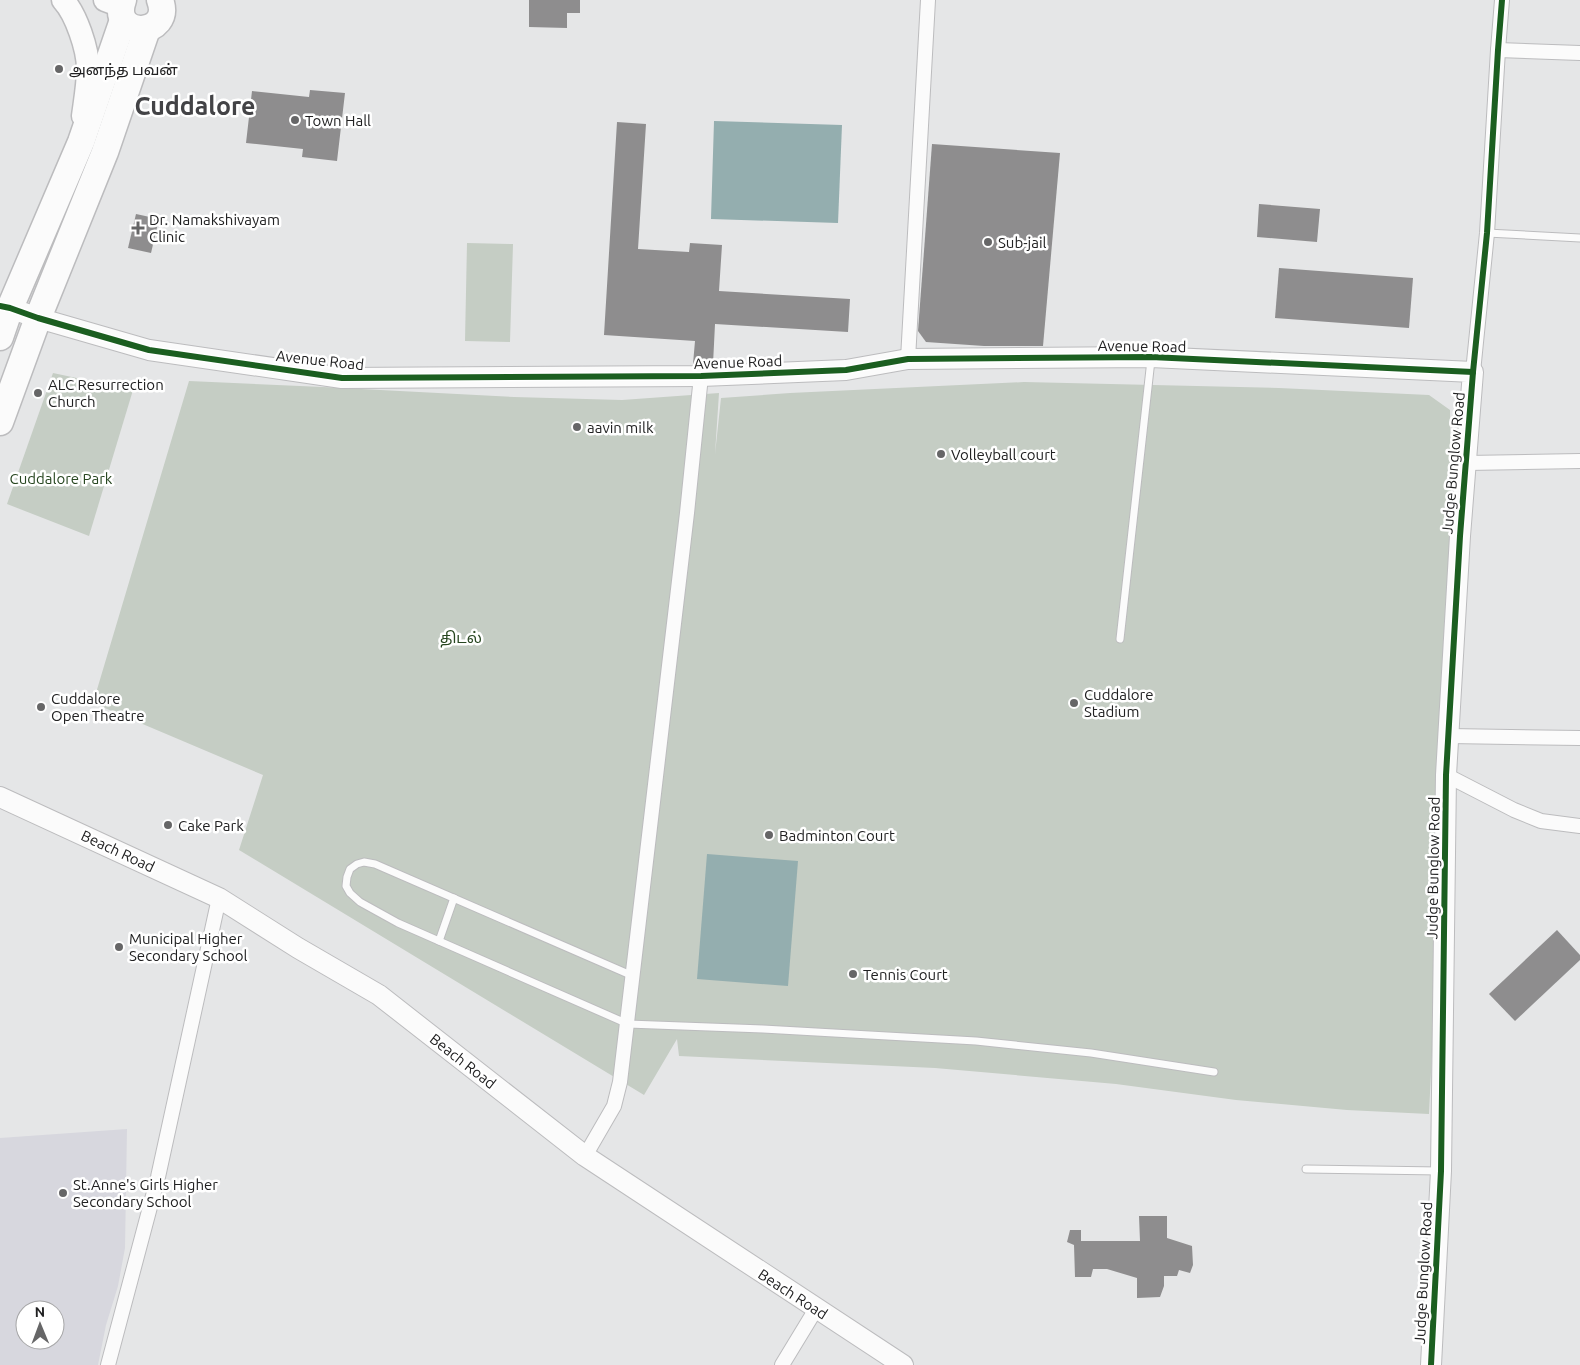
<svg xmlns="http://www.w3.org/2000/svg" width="1580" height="1365" viewBox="0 0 1580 1365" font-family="Ubuntu,'Noto Sans Tamil',sans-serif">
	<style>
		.built { fill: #d7d7de; fill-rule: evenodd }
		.green { fill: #c5cdc4 }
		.water { fill: #94aeaf }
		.building { fill: #8e8d8e }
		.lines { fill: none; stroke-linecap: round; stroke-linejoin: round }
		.lane-casing { stroke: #bcbcbe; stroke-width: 9 }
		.street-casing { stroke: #bcbcbe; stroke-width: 16 }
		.secondary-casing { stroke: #bcbcbe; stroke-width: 22 }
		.primary-casing { stroke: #bcbcbe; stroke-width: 25 }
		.highway-casing { stroke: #bcbcbe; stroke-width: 29 }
		.lane { stroke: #fbfbfb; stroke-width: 7 }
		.street { stroke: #fbfbfb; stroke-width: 14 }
		.secondary { stroke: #fbfbfb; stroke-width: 20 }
		.primary { stroke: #fbfbfb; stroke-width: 22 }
		.highway { stroke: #fbfbfb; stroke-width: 26 }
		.cycleway-casing { stroke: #fff; stroke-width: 9 }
		.cycleway { stroke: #1b5e20; stroke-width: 6 }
		.poi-dot { fill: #666667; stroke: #fff; stroke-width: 2 }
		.labels { text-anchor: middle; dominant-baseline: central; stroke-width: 5; stroke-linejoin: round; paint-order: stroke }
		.poi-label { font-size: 15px; fill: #212122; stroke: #fff; text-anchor: start }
		.street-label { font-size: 15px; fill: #212122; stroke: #fff }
		.park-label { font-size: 15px; fill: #274620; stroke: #fff }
		.town-label { font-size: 25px; font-weight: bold; fill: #434346; stroke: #fff }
	</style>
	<rect width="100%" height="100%" fill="#e5e6e7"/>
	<path class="built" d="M127,1129L125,1248L118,1286L106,1325L98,1365H0V1138ZM25,1310H55V1340H25Z"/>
	<g class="green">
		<path d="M467,243L513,244L510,342L465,341Z"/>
		<path d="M53,373L133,390L89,536L7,504Z"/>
		<path d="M189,381L323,387L514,397L622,400L719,393L715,454L721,398L790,393L1024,382L1279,388L1429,395L1450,410L1452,634L1429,1114L1347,1110L1236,1100L1116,1084L935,1068L679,1056L677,1039L644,1095L239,850L263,775L93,703Z"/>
	</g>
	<g class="water">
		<path d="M714,121L842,125L838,223L711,219Z"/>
		<path d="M707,854L798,861L788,986L697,979Z"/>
	</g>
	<g class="building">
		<path d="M529,0H580V13H567V28L529,27Z"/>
		<path d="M310,90L345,93L337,161L302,157L303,149L246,143L252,91L309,97Z"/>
		<path d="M617,122L646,124L638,249L689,252L690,243L722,245L719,291L850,299L848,332L715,324L713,364H693L695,341L604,335Z"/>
		<path d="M932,144L1060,153L1043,346H984L926,342L918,331Z"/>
		<path d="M1259,204L1320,209L1317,242L1257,237Z"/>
		<path d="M136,214L159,219L151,253L128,248Z"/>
		<path d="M1279,268L1413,278L1409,328L1275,318Z"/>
		<path d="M1557,930L1580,955V960L1515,1021L1489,994Z"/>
		<path d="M1139,1216H1167V1238L1192,1246L1193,1265L1190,1273L1179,1270L1177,1276H1164V1286L1160,1297L1137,1298V1278L1107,1269H1093L1091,1277H1075L1074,1245L1067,1242L1070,1230H1081V1241H1140Z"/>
	</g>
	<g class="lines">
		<defs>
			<g id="lane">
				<path d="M1487,233L1580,238"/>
				<path d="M1120,639L1151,360"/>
				<path d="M439,941L454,898"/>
				<path d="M633,976L375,864L364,862L357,864L350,869L347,877L346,886L350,893L360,902L398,923L628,1024L763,1029L976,1041L1091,1053L1214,1072"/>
				<path d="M1306,1169L1440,1171"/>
			</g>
			<g id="street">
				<path d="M1498,50L1580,53"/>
				<path d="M908,359L928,0"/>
				<path d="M1473,372L1487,233L1498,50L1502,0"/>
				<path d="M1467,463L1580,461"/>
				<path d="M1449,736L1580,738"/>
				<path d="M1446,775L1514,810L1541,821L1580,826"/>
				<path d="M585,1156L614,1106L620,1082L687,513L701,376"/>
				<path d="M108,1365L158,1177L219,898"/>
				<path d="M782,1365L816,1309"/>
			</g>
			<g id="secondary">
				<path d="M10,308L38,318L149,350L342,378L701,376L846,370L908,359L1151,357L1473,372L1460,536L1446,775L1441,1171L1431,1365"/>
				<path d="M0,797L219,898L298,948L379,995L585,1156L903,1365"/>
			</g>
			<g id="primary">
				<path d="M63,0C76,14 88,49 88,69C88,84 85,101 83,116"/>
				<path d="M105,0L121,6"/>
			</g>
			<g id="highway">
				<path d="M123,0C109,40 174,37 160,0"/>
				<path d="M0,337L10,308L81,142L123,20"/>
				<path d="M0,422L38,318L105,152L147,29"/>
			</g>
		</defs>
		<use href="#lane" class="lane-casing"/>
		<use href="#street" class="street-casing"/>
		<use href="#secondary" class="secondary-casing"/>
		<use href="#primary" class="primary-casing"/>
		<use href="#highway" class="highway-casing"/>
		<use href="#lane" class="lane"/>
		<use href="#street" class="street"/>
		<use href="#secondary" class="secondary"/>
		<use href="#primary" class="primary"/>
		<use href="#highway" class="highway"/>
		<defs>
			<g id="cycleway">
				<path d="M0,306L10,308L38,318L149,350L342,378L701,376L846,370L908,359L1151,357L1473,372"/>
				<path d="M1431,1365L1441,1171L1446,775L1460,536L1473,372L1487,233L1498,50L1502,0"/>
			</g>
		</defs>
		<use href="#cycleway" class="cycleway-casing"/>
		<use href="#cycleway" class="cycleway"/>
	</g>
	<g class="poi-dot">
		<circle cx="59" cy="69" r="5"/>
		<circle cx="295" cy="120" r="5"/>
		<path d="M135.5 220.5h5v5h5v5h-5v5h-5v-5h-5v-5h5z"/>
		<circle cx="988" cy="242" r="5"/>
		<circle cx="38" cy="393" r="5"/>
		<circle cx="577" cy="427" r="5"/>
		<circle cx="941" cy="454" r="5"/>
		<circle cx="1074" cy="703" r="5"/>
		<circle cx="41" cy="707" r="5"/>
		<circle cx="168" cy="825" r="5"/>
		<circle cx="769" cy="835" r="5"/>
		<circle cx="119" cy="947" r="5"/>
		<circle cx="853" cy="974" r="5"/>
		<circle cx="63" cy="1193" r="5"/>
	</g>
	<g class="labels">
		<g class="poi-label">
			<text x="69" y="69">அனந்த பவன்</text>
			<text x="305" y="120">Town Hall</text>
			<text x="149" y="219">Dr. Namakshivayam<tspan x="149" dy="17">Clinic</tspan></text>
			<text x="998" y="242">Sub-jail</text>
			<text x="48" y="384">ALC Resurrection<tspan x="48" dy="17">Church</tspan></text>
			<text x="587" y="427">aavin milk</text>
			<text x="951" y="454">Volleyball court</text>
			<text x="1084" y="694">Cuddalore<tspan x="1084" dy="17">Stadium</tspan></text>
			<text x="51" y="698">Cuddalore<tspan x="51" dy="17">Open Theatre</tspan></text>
			<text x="178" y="825">Cake Park</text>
			<text x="779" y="835">Badminton Court</text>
			<text x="129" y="938">Municipal Higher<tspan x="129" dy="17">Secondary School</tspan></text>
			<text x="863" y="974">Tennis Court</text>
			<text x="73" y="1184">St.Anne's Girls Higher<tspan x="73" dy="17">Secondary School</tspan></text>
		</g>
		<g class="street-label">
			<text transform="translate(1142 346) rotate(1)">Avenue Road</text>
			<text transform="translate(320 360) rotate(6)">Avenue Road</text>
			<text transform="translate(738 362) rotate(-2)">Avenue Road</text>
			<text transform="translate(1453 463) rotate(-85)">Judge Bunglow Road</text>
			<text transform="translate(118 851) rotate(25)">Beach Road</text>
			<text transform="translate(1433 868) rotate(-89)">Judge Bunglow Road</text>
			<text transform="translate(463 1061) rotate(38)">Beach Road</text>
			<text transform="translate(1423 1273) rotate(-87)">Judge Bunglow Road</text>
			<text transform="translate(793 1294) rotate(33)">Beach Road</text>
		</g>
		<g class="park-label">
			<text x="61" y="478">Cuddalore Park</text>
			<text x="461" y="637">திடல்</text>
		</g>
		<g class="town-label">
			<text x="195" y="106">Cuddalore</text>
		</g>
	</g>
	<g transform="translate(40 1325) rotate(359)"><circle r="24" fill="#ffffff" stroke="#a6a6a7"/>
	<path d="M0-4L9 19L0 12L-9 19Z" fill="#666667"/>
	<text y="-8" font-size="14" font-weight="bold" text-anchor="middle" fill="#212122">N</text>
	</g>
</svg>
